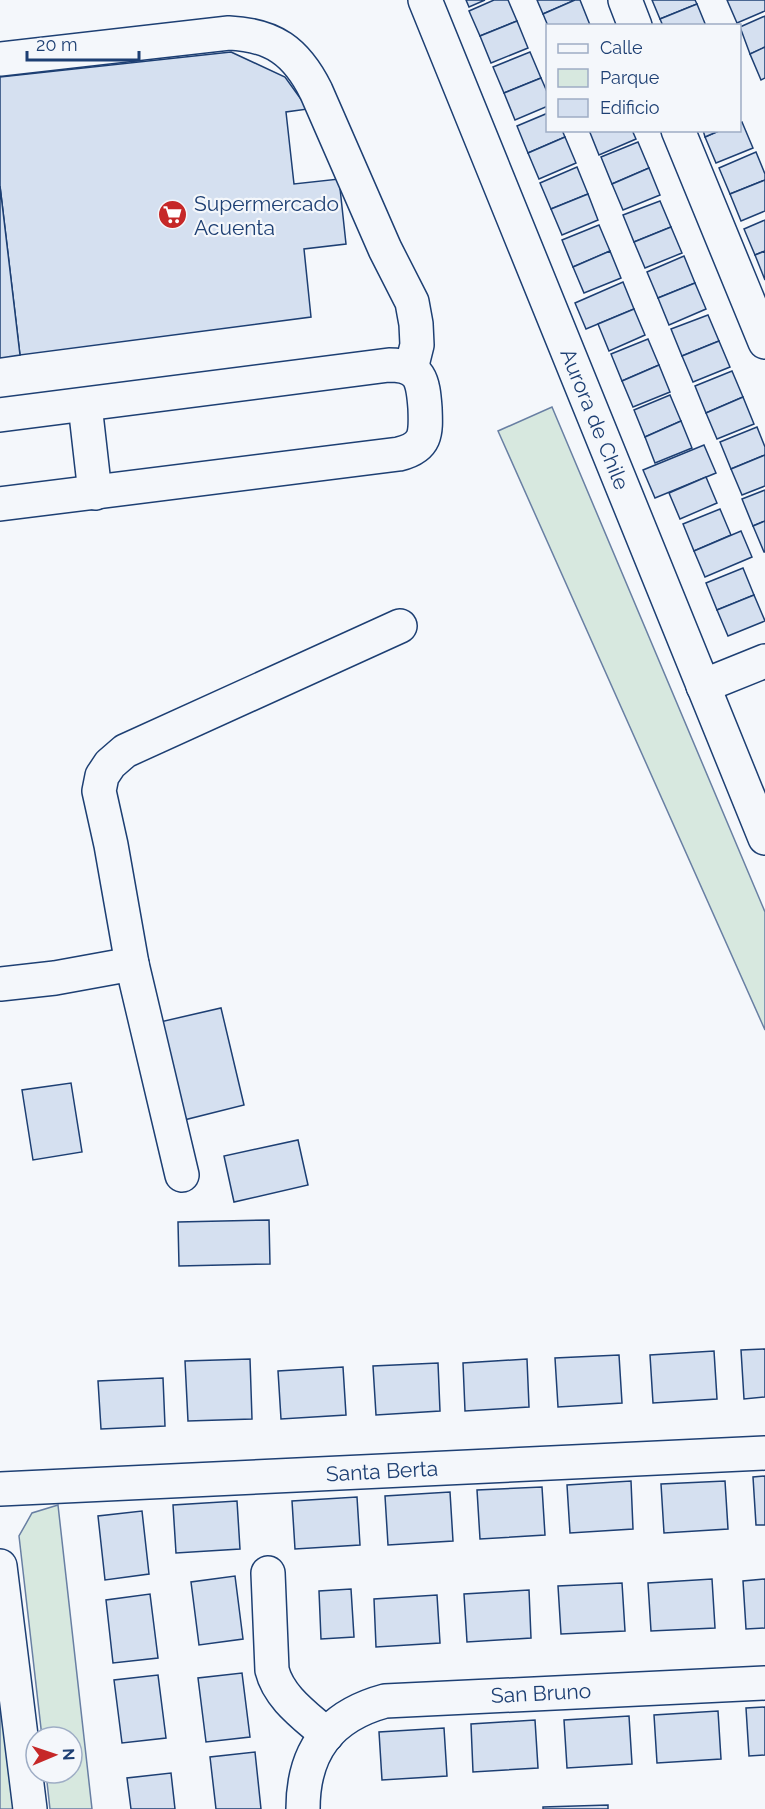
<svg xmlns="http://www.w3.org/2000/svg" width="765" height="1809" viewBox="0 0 765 1809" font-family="Raleway,sans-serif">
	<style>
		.green { fill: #d7e8df; stroke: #687fa3; stroke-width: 1.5 }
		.building { fill: #d5e0f0; stroke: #1d3f73; stroke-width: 1.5 }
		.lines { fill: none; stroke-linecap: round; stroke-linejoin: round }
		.minor-casing { stroke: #1d3f73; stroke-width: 36 }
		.minor { stroke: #f4f7fb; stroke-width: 33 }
		.labels { text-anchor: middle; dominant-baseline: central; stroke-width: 4.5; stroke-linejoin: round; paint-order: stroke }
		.poi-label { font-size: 21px; fill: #1d3f73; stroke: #f4f7fb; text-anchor: start }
		.street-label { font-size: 21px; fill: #1d3f73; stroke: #f4f7fb }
	</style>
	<rect width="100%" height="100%" fill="#f4f7fb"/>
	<g class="green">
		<path d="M552,407L765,912V1030L498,431Z"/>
		<path d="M58,1505L92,1809H50L46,1773H72V1737H42L19,1536L32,1513Z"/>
		<path d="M0,1684L15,1809H0Z"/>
	</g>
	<g class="building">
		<path d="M466,0H485L469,7Z"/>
		<path d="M494,0H508L517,21L480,36L469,11Z"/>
		<path d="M537,0H575L543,14Z"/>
		<path d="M575,0H580L590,25L548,26L543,14Z"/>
		<path d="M652,0H695L697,4L660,19Z"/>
		<path d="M727,0H765V11L737,23Z"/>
		<path d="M697,4L706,26H663L660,19Z"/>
		<path d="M765,16V47L750,54L740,27Z"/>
		<path d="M517,21L528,48L491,63L480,36Z"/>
		<path d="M765,47V78L761,80L750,54Z"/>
		<path d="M231,52L285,77L308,109L286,112L294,184L339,179L346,244L304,249L311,317L20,355L0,186V77Z"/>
		<path d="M530,52L541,78L504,93L493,67Z"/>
		<path d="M541,78L548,94V106L515,120L504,93Z"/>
		<path d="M548,113V130H562L565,137L528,153L517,126Z"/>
		<path d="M742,122L753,148L716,163L705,137L721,130H740V123Z"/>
		<path d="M589,130H632L636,139L599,155Z"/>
		<path d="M703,130H721L705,137Z"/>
		<path d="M565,137L576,163L539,179L528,153Z"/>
		<path d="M638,142L649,168L612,184L601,157Z"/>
		<path d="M756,152L765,174V180L730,194L719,168Z"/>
		<path d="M577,167L588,194L551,209L540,183Z"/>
		<path d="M649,168L660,195L623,210L612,184Z"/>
		<path d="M765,180V211L741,221L730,194Z"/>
		<path d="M0,186L20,355L0,358Z"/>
		<path d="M588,194L598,220L562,235L551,209Z"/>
		<path d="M660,201L671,227L634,242L623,215Z"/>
		<path d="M765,220V251L755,255L744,229Z"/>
		<path d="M599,225L610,251L573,267L562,240Z"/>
		<path d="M671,227L682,253L645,268L634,242Z"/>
		<path d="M610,251L621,278L584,293L573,267Z"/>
		<path d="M765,251V280L755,255Z"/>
		<path d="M684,256L695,283L658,298L647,272Z"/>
		<path d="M623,282L634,309L586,329L575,303Z"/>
		<path d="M695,283L706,309L669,325L658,298Z"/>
		<path d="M634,309L645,335L609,351L598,324Z"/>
		<path d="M708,315L719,341L682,356L671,329Z"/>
		<path d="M648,339L659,365L622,381L611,354Z"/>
		<path d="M719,341L730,367L693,382L682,356Z"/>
		<path d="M659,365L670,392L633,407L622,381Z"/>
		<path d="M732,371L743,397L706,413L695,386Z"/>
		<path d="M670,395L681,421L645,437L634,410Z"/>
		<path d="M743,397L754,424L717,439L706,413Z"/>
		<path d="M681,421L692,448L655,463L645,437Z"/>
		<path d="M757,427L765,447V455L731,469L720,442Z"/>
		<path d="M704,445L716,473L655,498L643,470Z"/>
		<path d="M765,455V486L742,495L731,469Z"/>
		<path d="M706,477L717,503L680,519L669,493Z"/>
		<path d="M765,490V521L753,526L742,499Z"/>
		<path d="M720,509L731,535L694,551L683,524Z"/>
		<path d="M765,521V552H764L753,526Z"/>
		<path d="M741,531L752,557L705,577L694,551Z"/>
		<path d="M743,568L754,595L717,610L706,583Z"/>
		<path d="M754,595L765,621L728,636L717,610Z"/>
		<path d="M221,1008L244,1105L184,1120L160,1022Z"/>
		<path d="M71,1083L82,1152L33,1160L22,1090Z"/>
		<path d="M298,1140L308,1185L234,1202L224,1156Z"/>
		<path d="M269,1220L270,1264L179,1266L178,1222Z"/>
		<path d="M765,1349V1397L744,1399L741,1350Z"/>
		<path d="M714,1351L717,1399L653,1403L650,1355Z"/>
		<path d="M619,1355L622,1403L558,1407L555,1358Z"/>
		<path d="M250,1359L252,1419L188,1421L185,1361Z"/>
		<path d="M527,1359L529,1407L465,1411L463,1363Z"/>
		<path d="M438,1363L440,1411L376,1415L373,1366Z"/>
		<path d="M343,1367L346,1415L281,1419L278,1371Z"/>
		<path d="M163,1378L165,1426L101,1429L98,1381Z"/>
		<path d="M765,1476V1525H756L753,1477Z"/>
		<path d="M631,1481L633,1529L570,1533L567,1485Z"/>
		<path d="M725,1481L728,1529L664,1533L661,1484Z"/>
		<path d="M542,1487L545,1535L480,1539L477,1490Z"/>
		<path d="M450,1492L453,1541L388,1545L385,1496Z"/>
		<path d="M357,1497L360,1545L295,1549L292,1501Z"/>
		<path d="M237,1501L240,1549L176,1553L173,1505Z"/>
		<path d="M142,1511L149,1574L105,1580L98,1516Z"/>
		<path d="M235,1576L243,1639L199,1645L191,1582Z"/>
		<path d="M712,1579L715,1628L651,1631L648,1583Z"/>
		<path d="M765,1579V1628L746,1629L743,1581Z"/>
		<path d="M622,1583L625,1631L561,1634L558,1586Z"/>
		<path d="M351,1589L354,1637L321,1639L319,1591Z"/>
		<path d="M529,1590L531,1638L467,1642L464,1594Z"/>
		<path d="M150,1594L158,1658L113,1663L106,1600Z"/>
		<path d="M437,1595L440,1643L376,1647L374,1599Z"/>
		<path d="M242,1673L250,1737L206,1742L198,1678Z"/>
		<path d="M158,1675L166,1738L122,1743L114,1680Z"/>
		<path d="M765,1707V1755L749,1756L746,1708Z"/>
		<path d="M718,1711L721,1759L657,1763L654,1715Z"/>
		<path d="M629,1716L632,1764L567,1768L564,1720Z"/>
		<path d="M535,1720L538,1768L473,1772L471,1724Z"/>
		<path d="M444,1728L447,1776L382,1780L379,1732Z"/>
		<path d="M255,1752L261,1809H216L210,1757Z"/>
		<path d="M171,1773L175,1809H131L127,1778Z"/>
		<path d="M608,1805V1809H543V1807Z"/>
	</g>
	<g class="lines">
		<defs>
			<g id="minor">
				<path d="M425,0L765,838"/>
				<path d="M625,0L635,26"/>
				<path d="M0,59L229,33C273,35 296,51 316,91L385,249L412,302L416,324L417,345L411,369"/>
				<path d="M678,130L765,342"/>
				<path d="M85,405L95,493"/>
				<path d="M0,415L389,365C421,365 423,381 425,408C426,433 427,447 399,454L0,504"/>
				<path d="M703,686L765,661"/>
				<path d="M0,984L55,978L132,964"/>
				<path d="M182,1175L132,964L111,845L99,791L102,776L110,764L125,751L400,626"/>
				<path d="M0,1489L765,1453"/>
				<path d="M0,1566L30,1809"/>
				<path d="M268,1573L272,1670C279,1698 306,1716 327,1735"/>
				<path d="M303,1809C303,1751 330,1716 385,1701L765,1683"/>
			</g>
		</defs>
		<use href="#minor" class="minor-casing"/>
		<use href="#minor" class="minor"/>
	</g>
	<defs>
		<symbol id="supermarket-disc" viewBox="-11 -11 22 22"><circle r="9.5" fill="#c62828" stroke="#f4f7fb"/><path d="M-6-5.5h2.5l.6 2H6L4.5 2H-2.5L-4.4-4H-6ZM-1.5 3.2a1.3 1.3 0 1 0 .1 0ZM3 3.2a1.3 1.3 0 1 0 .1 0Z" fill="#fff"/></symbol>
	</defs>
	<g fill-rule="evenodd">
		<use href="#supermarket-disc" x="156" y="198" width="33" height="33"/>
	</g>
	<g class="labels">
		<g class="poi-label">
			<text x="194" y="203">Supermercado<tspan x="194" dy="24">Acuenta</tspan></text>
		</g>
		<g class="street-label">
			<text transform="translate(595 419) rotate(68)">Aurora de Chile</text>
			<text transform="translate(382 1471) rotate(-3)">Santa Berta</text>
			<text transform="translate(541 1693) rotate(-3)">San Bruno</text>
		</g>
	</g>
	<rect x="546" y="24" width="195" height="108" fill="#f4f7fb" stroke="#9eadc5" stroke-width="1.5"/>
	<rect x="558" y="44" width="30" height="9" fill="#f4f7fb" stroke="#9eadc5" stroke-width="1.5"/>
	<text x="600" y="54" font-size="18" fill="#1d3f73">Calle</text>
	<rect x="558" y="69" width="30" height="18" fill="#d7e8df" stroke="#9eadc5" stroke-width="1.5"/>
	<text x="600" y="84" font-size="18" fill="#1d3f73">Parque</text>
	<rect x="558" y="99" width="30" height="18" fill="#d5e0f0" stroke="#9eadc5" stroke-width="1.5"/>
	<text x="600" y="114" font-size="18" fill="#1d3f73">Edificio</text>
	<g transform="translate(54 1755) rotate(88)"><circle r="28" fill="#f4f7fb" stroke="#9eadc5" stroke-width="1.5"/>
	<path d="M0-4.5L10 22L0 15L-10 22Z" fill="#c62828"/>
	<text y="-9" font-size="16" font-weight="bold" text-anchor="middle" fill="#1d3f73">N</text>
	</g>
	<path d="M27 51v9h112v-9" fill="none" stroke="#1d3f73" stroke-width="3"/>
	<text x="36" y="51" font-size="18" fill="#1d3f73" stroke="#f4f7fb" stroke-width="4.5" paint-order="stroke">20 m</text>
</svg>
